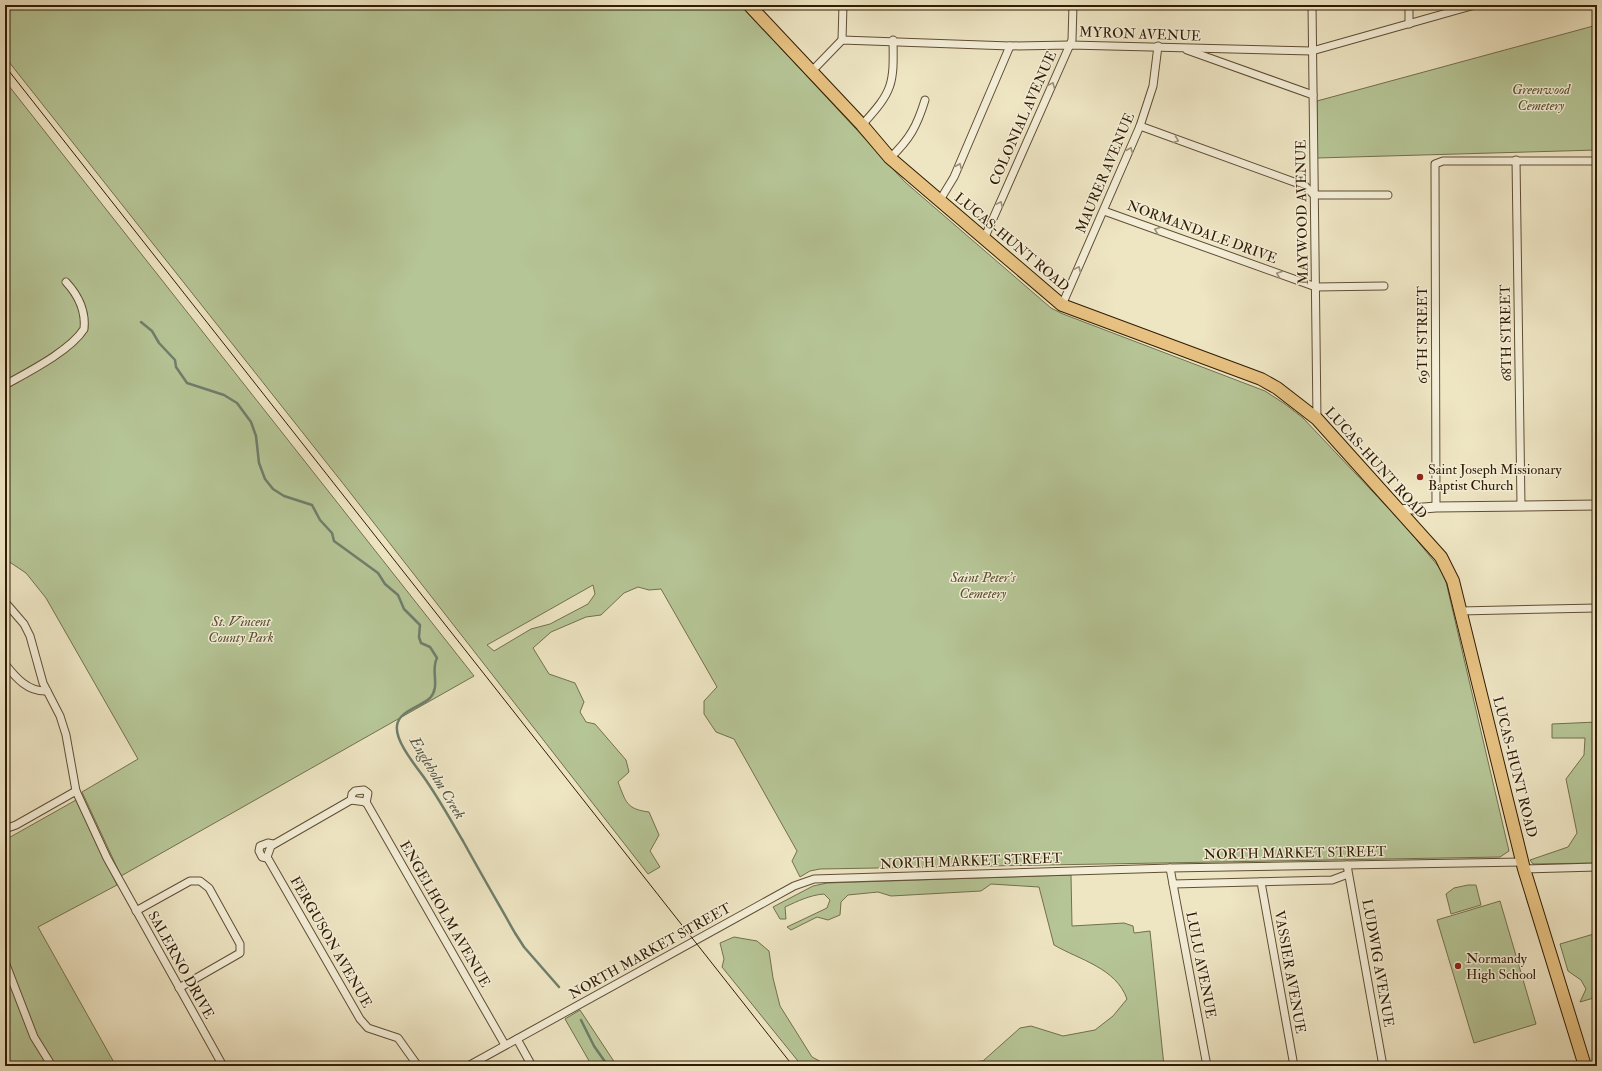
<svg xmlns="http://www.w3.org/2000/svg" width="1602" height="1071" viewBox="0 0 1602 1071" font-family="'IM FELL Double Pica',serif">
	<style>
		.green { fill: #b6c596; stroke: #73704c; fill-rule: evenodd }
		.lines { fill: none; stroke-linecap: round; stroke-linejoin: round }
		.stream { stroke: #6f7e6c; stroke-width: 2.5 }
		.minor-casing { stroke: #604e33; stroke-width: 9 }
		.tertiary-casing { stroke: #604e33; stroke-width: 11 }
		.primary-casing { stroke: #301c03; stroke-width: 14 }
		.minor { stroke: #f4eed8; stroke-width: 7 }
		.tertiary { stroke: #f4eed8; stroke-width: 9 }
		.primary { stroke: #e7c282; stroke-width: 12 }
		.tram { stroke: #301c03; stroke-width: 1 }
		.oneway { stroke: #9c9078 }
		.poi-dot { fill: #8f2418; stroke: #f4eed8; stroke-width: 1.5 }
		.labels { text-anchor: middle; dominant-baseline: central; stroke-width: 3; stroke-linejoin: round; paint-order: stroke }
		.street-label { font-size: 14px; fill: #301c03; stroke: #f4eed8 }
		.park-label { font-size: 14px; font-style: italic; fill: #584f2f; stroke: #f4eed8 }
		.poi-label { font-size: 14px; fill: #301c03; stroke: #f4eed8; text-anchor: start }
		.water-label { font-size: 15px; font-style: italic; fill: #555540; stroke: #f4eed8 }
	</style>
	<rect width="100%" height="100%" fill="#eee5c3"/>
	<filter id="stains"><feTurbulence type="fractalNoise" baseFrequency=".005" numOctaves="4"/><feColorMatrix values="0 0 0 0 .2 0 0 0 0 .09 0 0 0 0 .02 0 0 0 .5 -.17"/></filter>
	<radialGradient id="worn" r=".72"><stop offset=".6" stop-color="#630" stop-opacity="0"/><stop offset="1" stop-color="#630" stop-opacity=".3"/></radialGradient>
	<g class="green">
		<path d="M5,5H741L905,182L1051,308L1063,314L1265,391L1285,404L1303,418L1407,528L1442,571L1446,582L1509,851L1500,857L820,869L810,871L800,877L792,861L797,851L734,739L716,732L704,714V701L717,687L661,589L649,590L638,587L624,593L601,615L586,617L551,632L533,648L549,674L575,683L584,702L580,712L586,722L595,724L626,760L629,772L618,782C626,802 626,809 649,812L659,835L650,851L660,867L648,874L345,486L5,57ZM593,585L595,594L588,604L550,624L531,629L494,651L487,645Z"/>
		<path d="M1597,25V150L1317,158V101Z"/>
		<path d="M5,81L474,676L121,876L82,792L138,759L46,598L26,573L5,559Z"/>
		<path d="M1597,722V863L1533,864L1530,860L1568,847L1577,833L1566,779L1584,755L1585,738H1552V724Z"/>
		<path d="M76,800L117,885L38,927L116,1066H5V840Z"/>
		<path d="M1071,875L1072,926L1124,923L1133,926L1134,933L1150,931L1164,1066H923L983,1061L1020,1028L1031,1026L1063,1036L1095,1030L1113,1016L1127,999C1116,968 1080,960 1054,945L1039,887L991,884L981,891L891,896L878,892L848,895L841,902L840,915L828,920L817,917L791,930L787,927L827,908L830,900L824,894C810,895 798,901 785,907L786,919H780L773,907L813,886L827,883Z"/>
		<path d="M1468,885H1476L1481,905L1451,914L1446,894L1454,888Z"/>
		<path d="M1500,901L1536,1024L1474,1043L1437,920Z"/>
		<path d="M1597,933V997L1580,1002L1586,989L1581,980L1568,971L1560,944Z"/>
		<path d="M734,937L757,941L769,951L773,978L780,1006L812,1057L829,1066H802L722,967L724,959L720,943Z"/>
		<path d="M580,1010L617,1066H592L565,1019Z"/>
	</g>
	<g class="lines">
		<g class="stream">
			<path d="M141,322L152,331L159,343L175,360L176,367L187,383L224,395L237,403L251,422L256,436L259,463L265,479L273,489L284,496L312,505L320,520L332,533L334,541L378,573L385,584L398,595L404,609L420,625L419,637L421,643L430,647L437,658C430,671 441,686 430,698C421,707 398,711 397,726C395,741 415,765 423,776C438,797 450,819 463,841C480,872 498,903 515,933L524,947L559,987"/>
			<path d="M581,1020L594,1046L608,1066"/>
		</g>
		<defs>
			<g id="minor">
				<path d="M1312,5L1317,419"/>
				<path d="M1409,5V24"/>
				<path d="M842,40L843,5"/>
				<path d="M1187,50L1313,95"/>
				<path d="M812,71L842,40L1010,46L1070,45L1312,51L1475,5"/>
				<path d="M862,125C893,91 894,85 893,40"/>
				<path d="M1140,126L1305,186L1314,195H1388"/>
				<path d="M890,158C910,139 917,126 925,100"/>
				<path d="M1516,160L1521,505"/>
				<path d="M940,200L954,177L1010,46"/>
				<path d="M1104,211L1316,287L1384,286"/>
				<path d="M984,239L1072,40L1073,5"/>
				<path d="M1062,305L1140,126L1153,86L1158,46"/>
				<path d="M5,385C28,372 70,351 84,329C86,310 78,295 66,282"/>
				<path d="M1436,507L1435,164L1443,161H1597"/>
				<path d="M5,602L24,624L30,636L43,683L60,716L66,735L76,791L107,858L223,1066"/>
				<path d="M1460,611L1597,608"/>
				<path d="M5,664C16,678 28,692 47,691"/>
				<path d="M351,800L352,794L355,791L364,790L368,793L366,803"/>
				<path d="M5,829L16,825L76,791"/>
				<path d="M267,858L262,857L259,851L260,846L268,843L273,844"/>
				<path d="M1347,865L1383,1066"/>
				<path d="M1170,868L1207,1066"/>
				<path d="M1524,869L1597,867"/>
				<path d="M1261,882L1294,1066"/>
				<path d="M1173,884L1332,880L1348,874"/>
				<path d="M136,911L190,881H200L209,888L240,944V953L179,988"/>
				<path d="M5,962L34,1037L52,1066"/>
				<path d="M517,1039L532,1066"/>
				<path d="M418,1066L398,1038L368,1028L360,1019L267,857L271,846L351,800L366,802L505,1045"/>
				<path d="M468,1066L794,886L814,879L1170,868L1523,862"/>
			</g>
			<path id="tertiary" d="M1399,510L1436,507L1597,505"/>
			<path id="primary" d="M749,5L862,125L890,158L1062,305L1261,379L1277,388L1317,419L1441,557L1453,581L1524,869L1585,1066"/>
		</defs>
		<use href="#minor" class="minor-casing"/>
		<use href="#tertiary" class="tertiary-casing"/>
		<use href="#primary" class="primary-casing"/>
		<use href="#minor" class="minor"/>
		<use href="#tertiary" class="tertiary"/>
		<use href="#primary" class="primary"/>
		<path class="tram" d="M5,66L793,1066"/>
	</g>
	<defs><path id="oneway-chevron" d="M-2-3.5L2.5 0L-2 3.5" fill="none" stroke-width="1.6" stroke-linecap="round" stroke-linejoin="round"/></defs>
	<g class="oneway">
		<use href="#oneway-chevron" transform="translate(1052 85) rotate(-66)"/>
		<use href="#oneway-chevron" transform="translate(1176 140) rotate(21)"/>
		<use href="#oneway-chevron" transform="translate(1130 150) rotate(-67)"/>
		<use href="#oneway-chevron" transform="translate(959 166) rotate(-67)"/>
		<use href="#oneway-chevron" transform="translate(1000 204) rotate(-66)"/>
		<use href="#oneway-chevron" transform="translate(1157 230) rotate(-160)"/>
		<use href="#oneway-chevron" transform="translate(1078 269) rotate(-66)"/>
		<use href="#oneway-chevron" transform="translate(1279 274) rotate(-160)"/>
	</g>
	<g class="poi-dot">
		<circle cx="1420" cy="477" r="4"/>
		<circle cx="1458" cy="966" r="4"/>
	</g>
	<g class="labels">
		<g class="street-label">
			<text transform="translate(1140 34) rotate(2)">MYRON AVENUE</text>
			<text transform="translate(1023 118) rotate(-66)">COLONIAL AVENUE</text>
			<text transform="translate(1105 173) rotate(-67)">MAURER AVENUE</text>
			<text transform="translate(1302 212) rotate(-91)">MAYWOOD AVENUE</text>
			<text transform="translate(1202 232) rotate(20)">NORMANDALE DRIVE</text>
			<text transform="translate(1012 242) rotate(40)">LUCAS-HUNT ROAD</text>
			<text transform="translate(1506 333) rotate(-91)">68TH STREET</text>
			<text transform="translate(1422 335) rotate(-90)">69TH STREET</text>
			<text transform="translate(1376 463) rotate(48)">LUCAS-HUNT ROAD</text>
			<text transform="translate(1515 767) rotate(76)">LUCAS-HUNT ROAD</text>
			<text transform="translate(1295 853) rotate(-1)">NORTH MARKET STREET</text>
			<text transform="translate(971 861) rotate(-2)">NORTH MARKET STREET</text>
			<text transform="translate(445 914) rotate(60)">ENGELHOLM AVENUE</text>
			<text transform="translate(331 942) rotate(60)">FERGUSON AVENUE</text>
			<text transform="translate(650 951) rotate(-29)">NORTH MARKET STREET</text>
			<text transform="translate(1378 963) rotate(80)">LUDWIG AVENUE</text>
			<text transform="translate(181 965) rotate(61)">SALERNO DRIVE</text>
			<text transform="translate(1201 965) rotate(79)">LULU AVENUE</text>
			<text transform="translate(1290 972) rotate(80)">VASSIER AVENUE</text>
		</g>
		<g class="park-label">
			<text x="1541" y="89">Greenwood<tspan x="1541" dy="16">Cemetery</tspan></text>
			<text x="983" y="577">Saint Peter's<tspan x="983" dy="16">Cemetery</tspan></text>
			<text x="241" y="621">St. Vincent<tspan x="241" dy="16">County Park</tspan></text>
		</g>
		<g class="poi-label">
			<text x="1428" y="469">Saint Joseph Missionary<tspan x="1428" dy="16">Baptist Church</tspan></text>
			<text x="1466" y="958">Normandy<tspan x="1466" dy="16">High School</tspan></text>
		</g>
		<g class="water-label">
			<text transform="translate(437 778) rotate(59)">Engleholm Creek</text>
		</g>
	</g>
	<rect width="1602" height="1071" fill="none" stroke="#eee5c3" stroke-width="20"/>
	<rect x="6" y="6" width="1590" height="1059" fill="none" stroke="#301c03" stroke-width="2"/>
	<rect x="10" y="10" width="1582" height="1051" fill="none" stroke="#301c03"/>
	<rect width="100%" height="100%" filter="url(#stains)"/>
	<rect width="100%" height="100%" fill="url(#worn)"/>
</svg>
